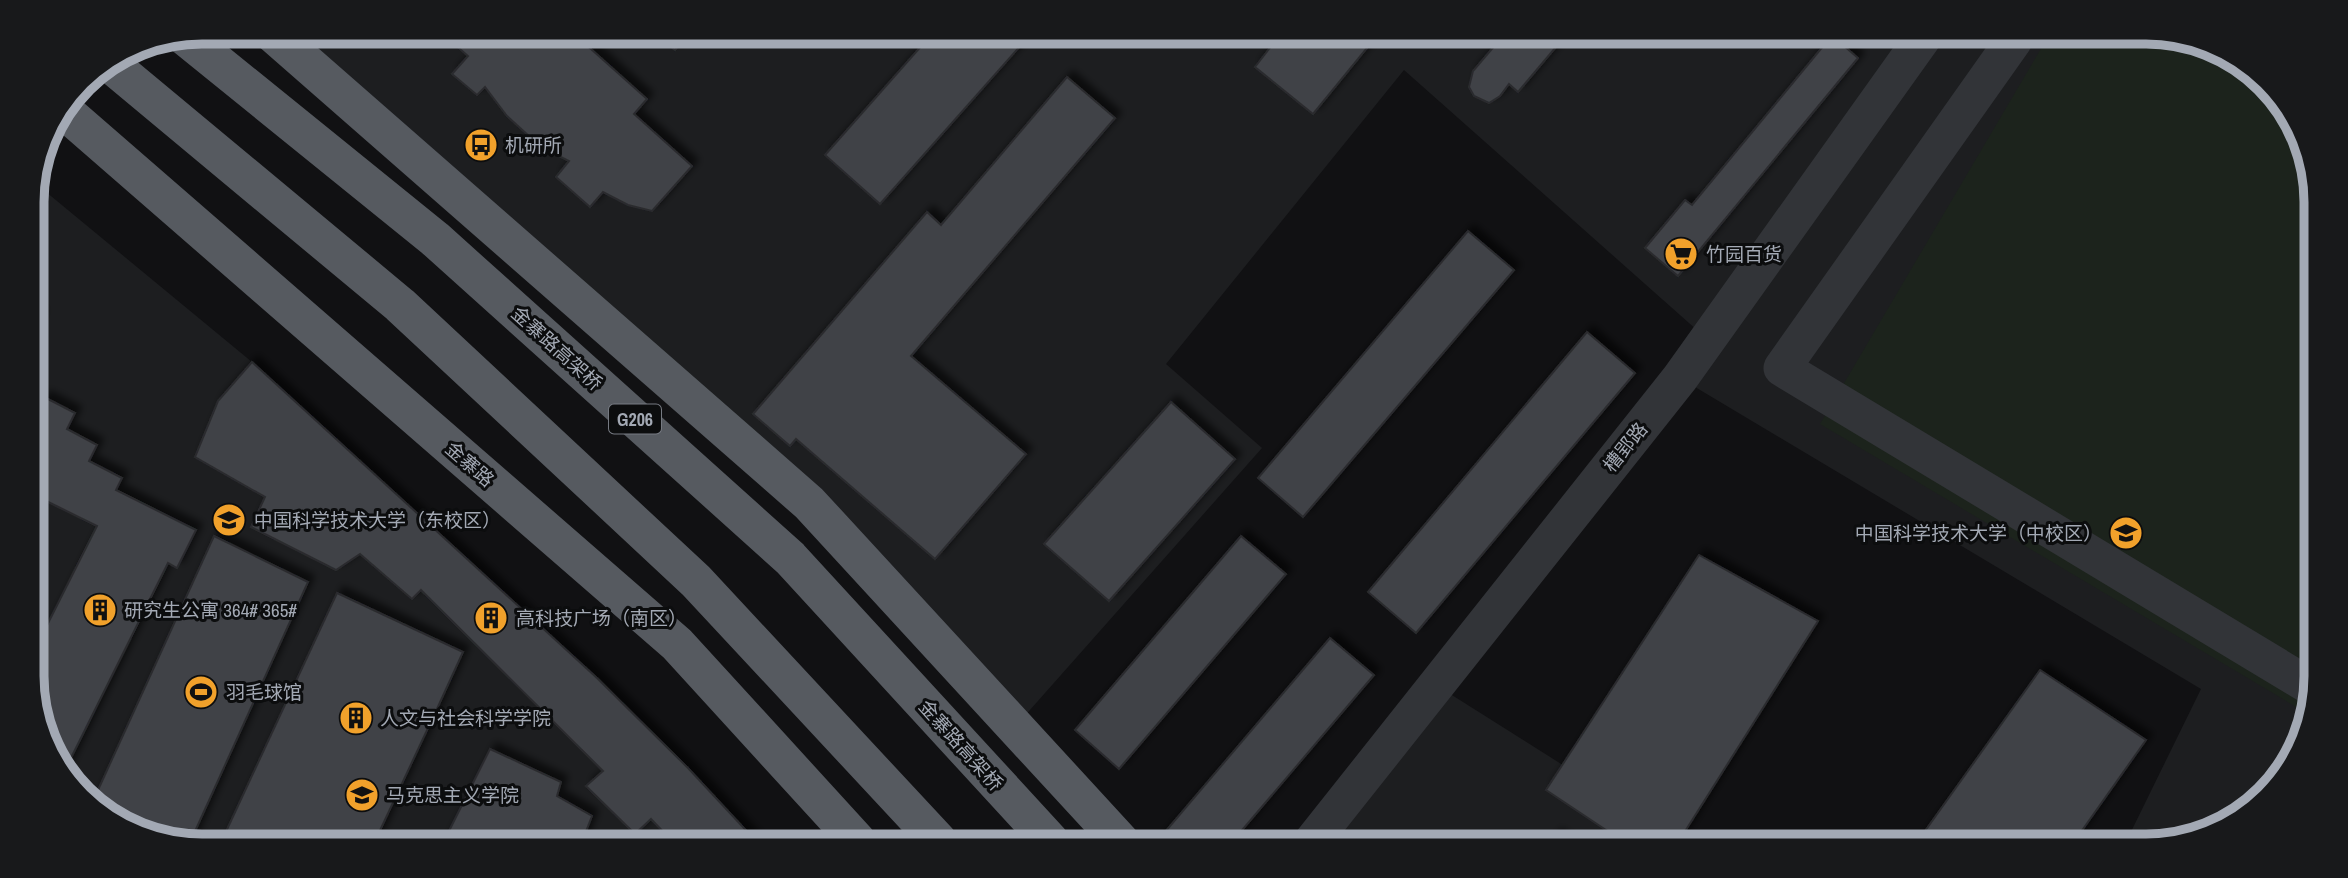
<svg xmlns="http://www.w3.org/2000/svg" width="2348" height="878" viewBox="0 0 2348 878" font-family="'Archivo Narrow','Noto Sans SC',sans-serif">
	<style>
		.built { fill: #1d1e20 }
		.green { fill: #1c231c }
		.building { fill: #404246; stroke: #2b2c2f; stroke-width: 2; filter: url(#shadow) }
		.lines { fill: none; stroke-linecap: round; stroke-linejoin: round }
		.minor { stroke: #323438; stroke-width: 37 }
		.trunk { stroke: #565a60; stroke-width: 38 }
		.labels { text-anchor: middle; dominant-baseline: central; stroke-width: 6; stroke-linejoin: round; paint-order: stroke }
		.shield { fill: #0c0d0e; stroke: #767a82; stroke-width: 2 }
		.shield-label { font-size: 18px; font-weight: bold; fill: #a3a9b4 }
		.poi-label { font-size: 19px; fill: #a3a9b4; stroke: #0c0d0e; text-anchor: start }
		.street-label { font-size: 19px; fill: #a3a9b4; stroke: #0c0d0e }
		.rim { fill: none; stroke: #a3a9b4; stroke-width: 9 }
	</style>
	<defs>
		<filter id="shadow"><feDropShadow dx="6" dy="-6" stdDeviation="3.5" flood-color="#0009"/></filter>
	</defs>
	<rect width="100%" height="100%" fill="#111113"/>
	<g class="built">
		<path d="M271,32L1897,39L1912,52L1922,39L2201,40L2274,90L2315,179L2308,731L2250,812L2157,846H2124L2201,689L1680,378L1707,339L1404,70L1166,364L1262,448L1015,727L809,503Z"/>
		<path d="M34,182L252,362L597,678L688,768L755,840L147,838L74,788L35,709L32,190Z"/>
		<path d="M1436,685L1688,844L1311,843Z"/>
	</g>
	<path class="green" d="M2046,40H2201L2274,90L2315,179L2308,714L1820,424Z"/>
	<g class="building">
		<path d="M445,33H573L647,99L634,114L692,166L652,211L628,205L603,192L590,207L556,177L569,161L541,147L507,116L485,87L477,95L452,74L468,56L443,34Z"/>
		<path d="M655,34H688L675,50Z"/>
		<path d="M931,35H1030L880,204L825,155Z"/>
		<path d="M1279,36L1376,37L1313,114L1255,67Z"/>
		<path d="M1502,37H1545L1556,47L1518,92L1509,84L1500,96L1489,103L1474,96L1469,87L1473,71Z"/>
		<path d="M1829,39H1836L1858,58L1678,276L1645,248L1685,200L1692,205Z"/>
		<path d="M1067,77L1115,118L911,356L1026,454L935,559L796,439L790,446L753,414L927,212L941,225Z"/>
		<path d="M1468,231L1514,270L1303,517L1258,478Z"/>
		<path d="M33,312L39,315L33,329Z"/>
		<path d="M1587,332L1635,373L1416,633L1368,592Z"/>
		<path d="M252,362L597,678L688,768L755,840H671L651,819L635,834L586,786L603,771L421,590L412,599L360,554L336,570L251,527L265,497L195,457L218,401Z"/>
		<path d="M44,397L75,413L67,429L97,445L89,461L122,478L116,490L196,530L177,568L168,563L65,770L35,709L34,651L97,526L34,495L33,419Z"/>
		<path d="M1171,402L1235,459L1109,601L1044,544Z"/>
		<path d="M214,536L308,582L192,838H147L93,801Z"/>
		<path d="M1241,536L1286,574L1119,769L1075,730Z"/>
		<path d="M1699,555L1818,621L1677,844H1627L1546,790Z"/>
		<path d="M337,593L463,652L436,711L376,839L223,838Z"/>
		<path d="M1330,638L1374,675L1232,842H1162L1159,839Z"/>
		<path d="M2040,670L2146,740L2071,846L1915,845Z"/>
		<path d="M490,749L561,782L557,796L592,816L583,839H568L552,833L549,839H445Z"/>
		<path d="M1556,835L1568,844H1550Z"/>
	</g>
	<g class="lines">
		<g class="minor">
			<path d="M2014,40L1782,368L2308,685"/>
			<path d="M1311,843L1680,378L1922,39"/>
		</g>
		<g class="trunk">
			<path d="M271,32L809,503L1121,842"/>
			<path d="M183,35L435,239L790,558L1050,841"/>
			<path d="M108,62L400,305L696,581L938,841"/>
			<path d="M62,109L677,644L857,841"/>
		</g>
	</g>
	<defs>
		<symbol id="bus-disc" viewBox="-11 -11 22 22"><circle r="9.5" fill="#f1a12b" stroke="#0c0d0e"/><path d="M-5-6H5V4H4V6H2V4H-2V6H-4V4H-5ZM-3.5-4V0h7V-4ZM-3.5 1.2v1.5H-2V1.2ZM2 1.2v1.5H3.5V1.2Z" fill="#111"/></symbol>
		<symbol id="supermarket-disc" viewBox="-11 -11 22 22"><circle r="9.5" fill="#f1a12b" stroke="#0c0d0e"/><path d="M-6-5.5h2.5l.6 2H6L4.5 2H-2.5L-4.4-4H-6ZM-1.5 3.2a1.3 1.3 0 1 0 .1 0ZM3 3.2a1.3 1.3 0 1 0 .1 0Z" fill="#111"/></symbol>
		<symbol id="university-disc" viewBox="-11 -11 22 22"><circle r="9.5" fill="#f1a12b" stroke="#0c0d0e"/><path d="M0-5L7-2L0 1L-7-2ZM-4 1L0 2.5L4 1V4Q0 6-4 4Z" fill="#111"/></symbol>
		<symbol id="building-disc" viewBox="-11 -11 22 22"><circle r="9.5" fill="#f1a12b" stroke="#0c0d0e"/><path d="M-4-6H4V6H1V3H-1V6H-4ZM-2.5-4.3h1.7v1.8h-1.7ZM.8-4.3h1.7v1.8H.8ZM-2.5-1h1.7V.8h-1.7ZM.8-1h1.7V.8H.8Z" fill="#111"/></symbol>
		<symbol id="stadium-disc" viewBox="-11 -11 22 22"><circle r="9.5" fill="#f1a12b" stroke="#0c0d0e"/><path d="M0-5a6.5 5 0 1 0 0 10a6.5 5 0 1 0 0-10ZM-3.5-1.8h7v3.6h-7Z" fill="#111"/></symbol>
	</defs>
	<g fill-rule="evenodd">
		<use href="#bus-disc" x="462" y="126" width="38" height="38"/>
		<use href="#supermarket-disc" x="1662" y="235" width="38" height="38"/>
		<use href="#university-disc" x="210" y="501" width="38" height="38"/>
		<use href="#university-disc" x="2107" y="514" width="38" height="38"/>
		<use href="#building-disc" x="81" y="591" width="38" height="38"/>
		<use href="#building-disc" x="472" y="599" width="38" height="38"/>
		<use href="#stadium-disc" x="182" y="673" width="38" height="38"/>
		<use href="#building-disc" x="337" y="699" width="38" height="38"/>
		<use href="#university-disc" x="343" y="776" width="38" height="38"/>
	</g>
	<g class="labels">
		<rect class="shield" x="609" y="404.5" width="52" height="29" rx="5"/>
		<g class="shield-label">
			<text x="635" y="419">G206</text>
		</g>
		<g class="poi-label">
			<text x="505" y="145">机研所</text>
			<text x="1706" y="254">竹园百货</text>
			<text x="254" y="520">中国科学技术大学（东校区）</text>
			<text x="2102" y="533" text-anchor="end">中国科学技术大学（中校区）</text>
			<text x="124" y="610">研究生公寓 364# 365#</text>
			<text x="516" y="618">高科技广场（南区）</text>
			<text x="226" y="692">羽毛球馆</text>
			<text x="380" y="718">人文与社会科学学院</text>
			<text x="386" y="795">马克思主义学院</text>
		</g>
		<g class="street-label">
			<text transform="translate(557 348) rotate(42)">金寨路高架桥</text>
			<text transform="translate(1625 447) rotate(-51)">槽郢路</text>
			<text transform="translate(470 464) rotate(41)">金寨路</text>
			<text transform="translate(961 745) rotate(48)">金寨路高架桥</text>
		</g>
	</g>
	<path d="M0 0H2348V878H0ZM202 44H2146A158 158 0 0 1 2304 202V676A158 158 0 0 1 2146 834H202A158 158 0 0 1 44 676V202A158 158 0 0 1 202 44Z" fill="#18191b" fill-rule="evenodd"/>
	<path class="rim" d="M202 44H2146A158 158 0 0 1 2304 202V676A158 158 0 0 1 2146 834H202A158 158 0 0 1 44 676V202A158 158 0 0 1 202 44Z"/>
</svg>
